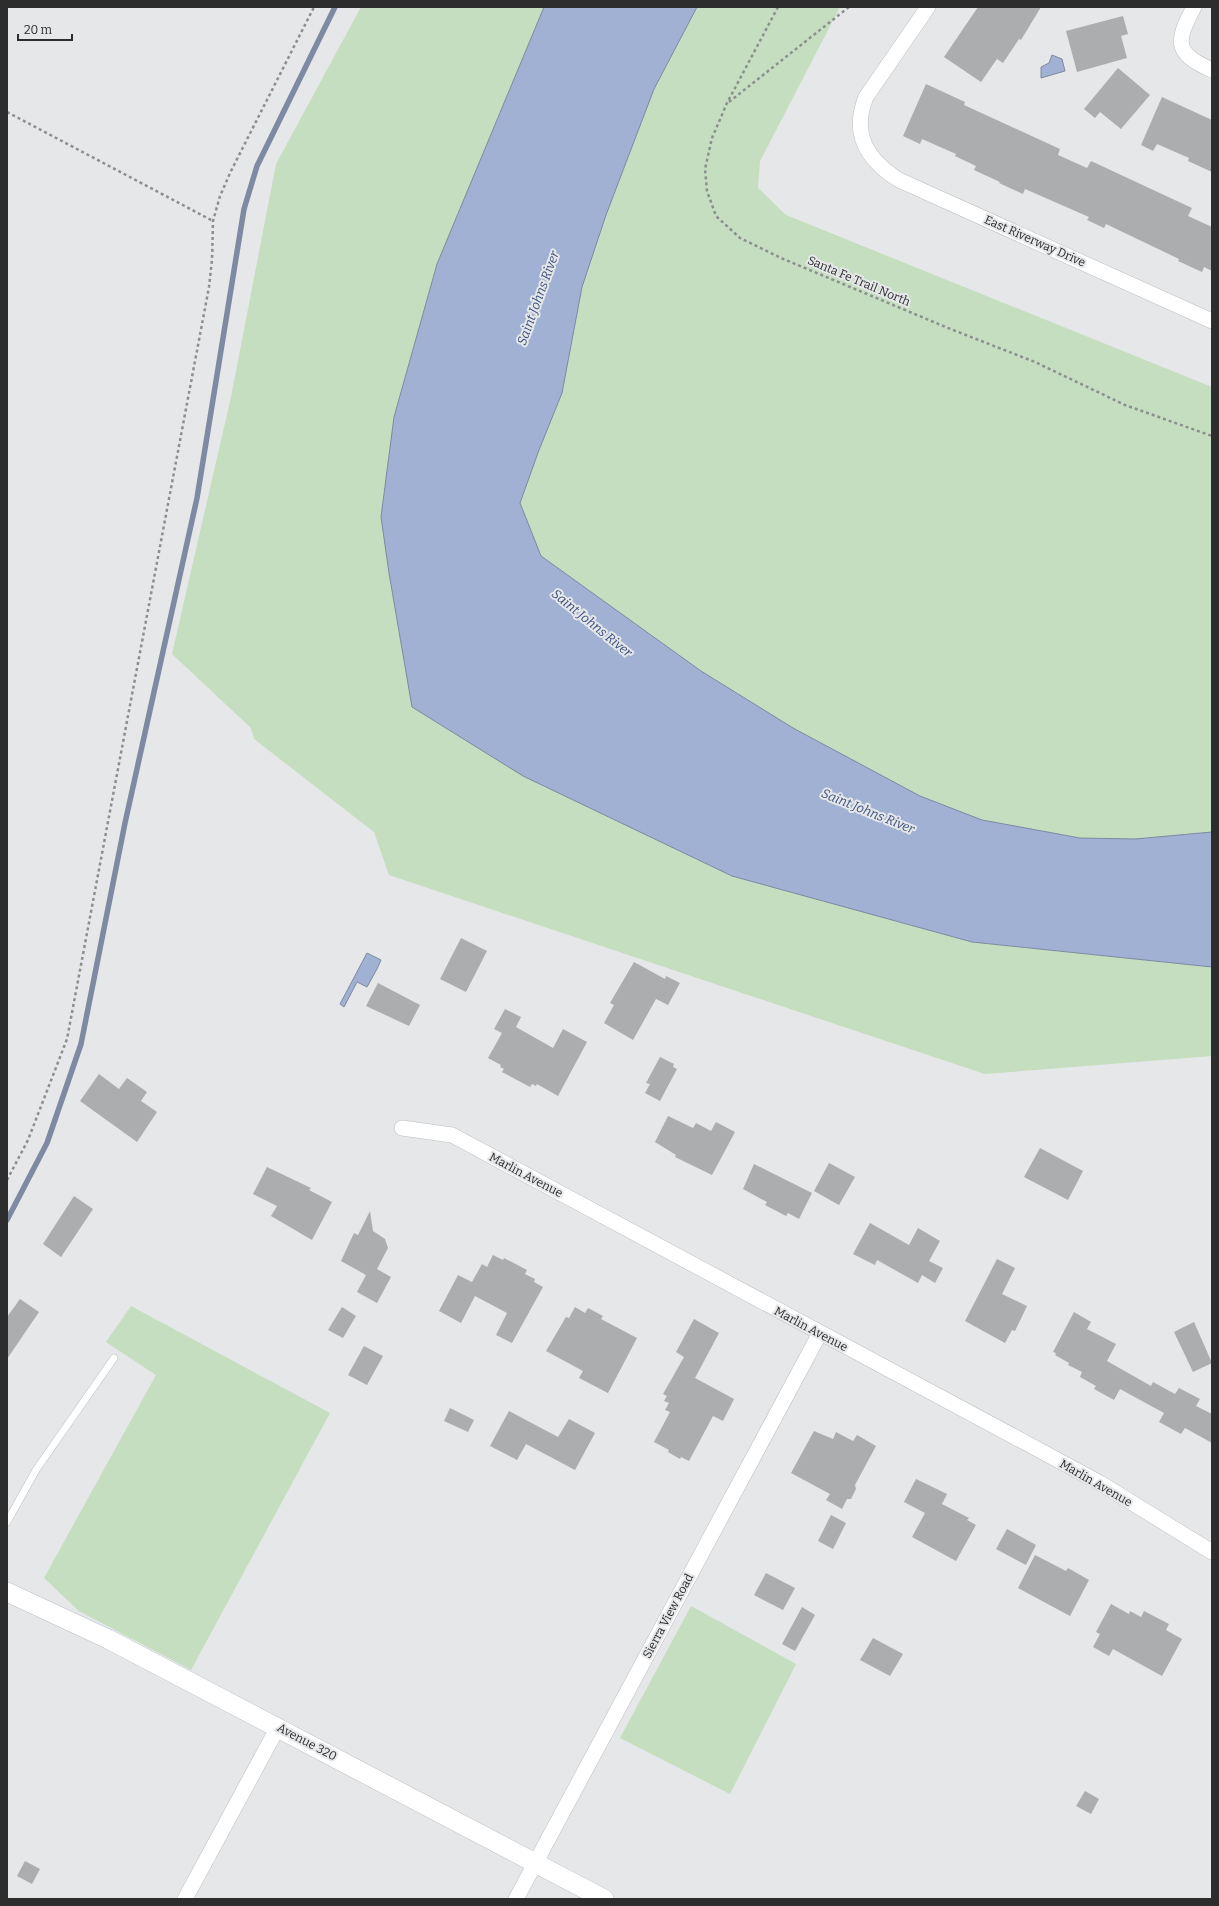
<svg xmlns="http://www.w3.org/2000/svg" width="1219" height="1906" viewBox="0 0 1219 1906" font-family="Bitter,serif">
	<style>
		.green { fill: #c4debf }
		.water { fill: #a0b1d3; stroke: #7e89a2 }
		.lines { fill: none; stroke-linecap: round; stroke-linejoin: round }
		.stream { stroke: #7e89a2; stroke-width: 5.5 }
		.building { fill: #abadae }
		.service-casing { stroke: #bdbfc1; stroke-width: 8 }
		.minor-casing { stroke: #bdbfc1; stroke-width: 16 }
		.tertiary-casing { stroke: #bdbfc1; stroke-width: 20 }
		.path { stroke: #8d8e8f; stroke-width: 2.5; stroke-dasharray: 3 3; stroke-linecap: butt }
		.service { stroke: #fff; stroke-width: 7 }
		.minor { stroke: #fff; stroke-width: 15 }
		.tertiary { stroke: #fff; stroke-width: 19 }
		.labels { text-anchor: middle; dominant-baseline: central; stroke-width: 4; stroke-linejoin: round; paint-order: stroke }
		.street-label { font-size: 12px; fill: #2d2d2e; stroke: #e5e7e8 }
		.water-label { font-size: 13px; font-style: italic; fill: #3b5180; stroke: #e5e7e8 }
	</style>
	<rect width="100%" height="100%" fill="#e5e7e8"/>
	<g class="green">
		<path d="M361,7H840L760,161L758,188L786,215L1212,387V1056L985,1074L389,875L374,832L254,739L251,728L172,654L231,397L276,164Z"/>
		<path d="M131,1306L330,1413L191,1670L79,1611L44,1578L156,1375L106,1342Z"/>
		<path d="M691,1606L796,1664L730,1794L620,1738Z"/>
	</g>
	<g class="water">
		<path d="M544,7H697L654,89L606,215L582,287L562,393L539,450L520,503L541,556L701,671L793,728L920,796L982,820L1080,838L1135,839L1212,832V967L972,942L732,876L523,776L412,707L389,573L381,517L394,417L437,264Z"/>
		<path d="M1052,55L1062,59L1065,71L1041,78V67L1049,63Z"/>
		<path d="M367,953L381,960L377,969L367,987L357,982L344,1007L340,1004Z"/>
	</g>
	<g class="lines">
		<path class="stream" d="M7,1220L47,1143L81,1044L125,823L197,498L244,209L257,166L335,7"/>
	</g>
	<g class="building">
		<path d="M978,7H1041L1021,40L1019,39L1003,63L997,59L981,82L944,57Z"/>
		<path d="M1123,16L1128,34L1121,36L1127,58L1077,72L1066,31Z"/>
		<path d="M1118,68L1150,95L1121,129L1100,112L1095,118L1084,109Z"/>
		<path d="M926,84L965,102L964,105L1060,149L1058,155L1087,168L1091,161L1192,208L1188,216L1212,227V271L1204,267L1202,272L1178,261L1179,259L1106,224L1104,228L1087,220L1089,217L1025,189L1023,194L999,183L1000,182L974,170L976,166L955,156L956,154L922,139L920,144L903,136Z"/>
		<path d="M1162,97L1212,120V172L1188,161L1189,158L1157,144L1153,151L1141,145Z"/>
		<path d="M461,938L487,951L466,992L440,979Z"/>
		<path d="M634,962L665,979L666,976L680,983L668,1005L656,999L633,1040L604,1023L614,1005L610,1003Z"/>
		<path d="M378,983L420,1005L409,1026L366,1006Z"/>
		<path d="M505,1009L521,1017L516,1027L553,1048L563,1029L587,1042L558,1096L537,1084L536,1086L532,1084L530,1087L502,1072L504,1069L500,1067L501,1065L488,1058L502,1033L494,1029Z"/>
		<path d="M660,1057L674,1064L673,1067L677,1069L660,1101L645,1093L650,1084L646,1083Z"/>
		<path d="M99,1074L119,1089L127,1078L147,1092L141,1101L157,1112L137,1142L80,1101Z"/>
		<path d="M668,1116L693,1128L696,1123L711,1131L716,1122L735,1132L712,1175L675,1157L676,1155L655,1142Z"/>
		<path d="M1040,1148L1083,1171L1068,1200L1024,1177Z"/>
		<path d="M829,1163L855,1177L839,1205L814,1191Z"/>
		<path d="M754,1164L812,1193L799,1219L788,1213L786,1216L765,1205L767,1202L743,1189Z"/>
		<path d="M267,1167L311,1188L309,1190L332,1202L312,1240L271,1216L277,1206L253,1194Z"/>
		<path d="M74,1196L93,1209L61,1257L43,1244Z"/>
		<path d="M370,1211L373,1231L385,1239L388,1248L377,1269L391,1277L377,1303L357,1292L366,1275L341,1261L354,1233L358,1235Z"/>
		<path d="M870,1223L909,1245L918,1228L940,1241L929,1261L943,1268L935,1283L922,1275L918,1283L877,1260L875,1265L853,1254Z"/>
		<path d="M493,1255L503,1260L504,1258L527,1270L525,1274L535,1279L534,1282L543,1287L512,1343L496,1335L507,1313L475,1296L461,1323L439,1311L458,1275L472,1282L482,1264L487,1267Z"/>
		<path d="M997,1259L1015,1268L1002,1294L1027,1306L1015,1331L1012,1330L1005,1343L965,1321Z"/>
		<path d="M20,1299L39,1312L7,1359V1317Z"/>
		<path d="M342,1307L356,1316L343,1338L328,1330Z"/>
		<path d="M575,1307L585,1313L588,1308L603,1316L601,1319L637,1338L608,1393L579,1378L583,1371L546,1351L566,1317L569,1318Z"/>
		<path d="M1074,1312L1091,1322L1087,1329L1116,1344L1107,1361L1151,1386L1153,1382L1175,1394L1179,1388L1200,1399L1196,1406L1212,1414V1443L1185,1428L1181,1434L1159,1422L1164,1413L1120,1389L1114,1400L1094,1389L1096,1386L1080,1377L1082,1372L1068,1365L1069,1363L1055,1355L1056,1353L1053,1352Z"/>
		<path d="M694,1319L719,1333L695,1378L734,1399L723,1421L713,1416L689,1461L681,1457L680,1459L668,1452L669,1450L654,1442L670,1412L665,1410L669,1403L664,1401L667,1396L663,1394L684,1357L676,1352Z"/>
		<path d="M1194,1322L1212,1363L1193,1372L1174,1332Z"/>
		<path d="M364,1346L383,1356L367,1385L348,1375Z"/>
		<path d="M450,1408L474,1420L468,1432L444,1421Z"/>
		<path d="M509,1411L558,1437L569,1419L595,1433L575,1470L526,1444L517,1460L490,1446Z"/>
		<path d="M814,1431L833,1439L836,1432L853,1441L857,1435L876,1446L855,1485L856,1489L851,1499H847L842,1509L826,1500L830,1494L791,1473Z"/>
		<path d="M916,1479L947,1494L942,1504L969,1518L967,1520L976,1525L956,1561L912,1537L925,1513L904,1502Z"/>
		<path d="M831,1515L846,1523L833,1549L818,1541Z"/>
		<path d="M1007,1529L1036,1545L1026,1565L996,1549Z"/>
		<path d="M1035,1555L1066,1571L1068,1568L1089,1580L1070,1616L1018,1588Z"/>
		<path d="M766,1573L795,1588L783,1610L754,1595Z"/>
		<path d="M1111,1604L1129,1614L1130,1611L1141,1617L1144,1611L1169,1624L1166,1630L1182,1639L1162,1676L1113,1649L1109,1656L1093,1647L1100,1634L1096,1632Z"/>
		<path d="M802,1607L815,1615L795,1651L782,1644Z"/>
		<path d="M873,1638L903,1654L890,1676L860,1660Z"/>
		<path d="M1085,1791L1099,1799L1091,1814L1076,1806Z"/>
		<path d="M25,1861L40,1869L32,1884L17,1876Z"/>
	</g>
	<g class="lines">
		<defs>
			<path id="service" d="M7,1522L36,1470L114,1358"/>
			<g id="minor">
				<path d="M928,7L866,97C851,134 867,160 899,180L1212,321"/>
				<path d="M1194,7C1176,41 1173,53 1212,70"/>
				<path d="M402,1128L452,1135L1041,1451L1100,1483L1212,1552"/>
				<path d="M185,1899L278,1727"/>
				<path d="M516,1899L820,1333"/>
			</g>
			<path id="tertiary" d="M7,1592L108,1639L604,1899"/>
		</defs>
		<use href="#service" class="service-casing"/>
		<use href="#minor" class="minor-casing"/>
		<use href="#tertiary" class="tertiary-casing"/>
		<g class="path">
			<path d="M778,7L727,103L712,138L705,169L707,191L716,216L740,238L781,258L948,328L1035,362L1125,405L1212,436"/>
			<path d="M729,102L849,7"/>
			<path d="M7,112L213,221"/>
			<path d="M7,1180L28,1140L67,1039L209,287L212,260L213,221L220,196L230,173L314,7"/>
		</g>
		<use href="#service" class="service"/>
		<use href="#minor" class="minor"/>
		<use href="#tertiary" class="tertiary"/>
	</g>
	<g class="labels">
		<g class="street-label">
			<text transform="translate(1035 241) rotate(24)">East Riverway Drive</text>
			<text transform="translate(859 281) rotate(23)">Santa Fe Trail North</text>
			<text transform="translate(526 1175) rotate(28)">Marlin Avenue</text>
			<text transform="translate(811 1329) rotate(28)">Marlin Avenue</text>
			<text transform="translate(1096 1483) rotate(30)">Marlin Avenue</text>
			<text transform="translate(668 1616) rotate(-62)">Sierra View Road</text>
			<text transform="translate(307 1742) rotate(28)">Avenue 320</text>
		</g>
		<g class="water-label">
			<text transform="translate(538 298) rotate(-70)">Saint Johns River</text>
			<text transform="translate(592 623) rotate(39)">Saint Johns River</text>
			<text transform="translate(868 811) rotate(22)">Saint Johns River</text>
		</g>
	</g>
	<rect width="1219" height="1906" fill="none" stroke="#2d2d2e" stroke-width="16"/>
	<path d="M18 34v6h54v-6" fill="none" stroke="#2d2d2e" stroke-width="2"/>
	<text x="24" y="34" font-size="12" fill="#2d2d2e" stroke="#e5e7e8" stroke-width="3" paint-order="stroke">20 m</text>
</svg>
